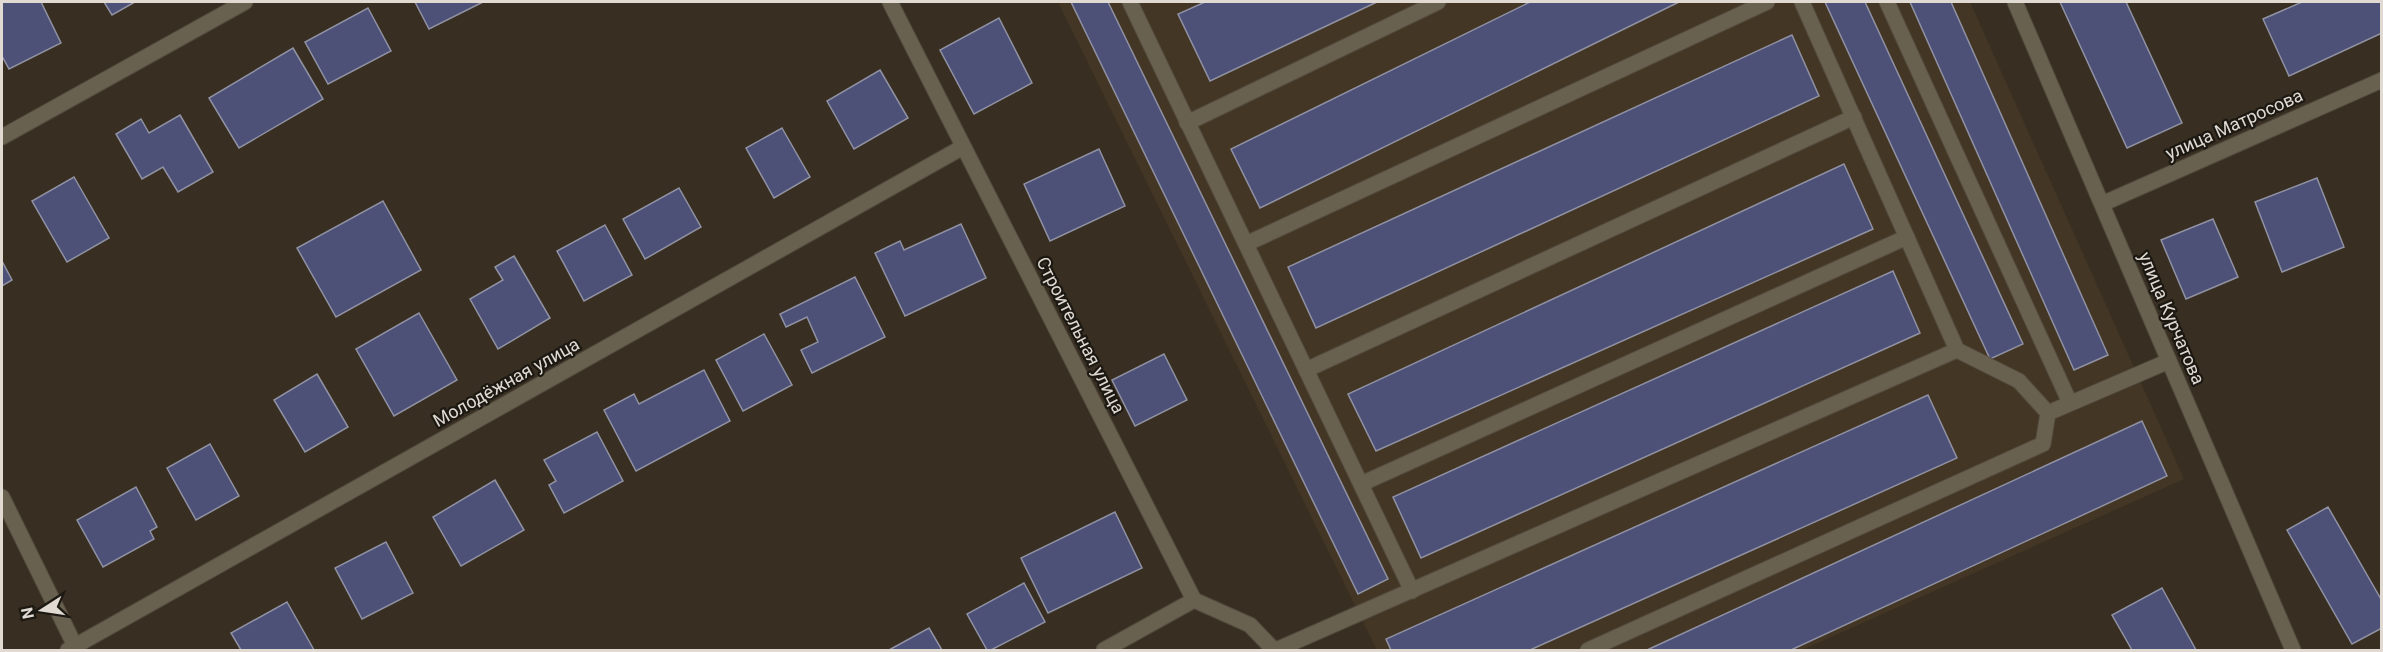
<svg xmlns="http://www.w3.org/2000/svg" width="2383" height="652" viewBox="0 0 2383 652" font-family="Roboto,sans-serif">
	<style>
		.built { fill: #443625 }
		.building { fill: #4d5077; stroke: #9092a3; stroke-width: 1.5 }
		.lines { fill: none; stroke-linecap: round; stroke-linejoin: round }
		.minor-casing { stroke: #534a3e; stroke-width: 17 }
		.minor { stroke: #68614f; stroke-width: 15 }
		.labels { text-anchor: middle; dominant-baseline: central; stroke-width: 4.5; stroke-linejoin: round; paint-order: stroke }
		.street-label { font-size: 18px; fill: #e0dad2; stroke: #1c1812 }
	</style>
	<rect width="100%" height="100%" fill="#382f22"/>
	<path class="built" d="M1058,2H1970L2184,479L1802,650H1377Z"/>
	<g class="building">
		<path d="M2,2H41L61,43L9,69L2,56Z"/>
		<path d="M104,2H135L112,15Z"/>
		<path d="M415,2H483L429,29Z"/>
		<path d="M1071,2H1108L1388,579L1358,594Z"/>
		<path d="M1205,2H1377L1210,81L1178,14Z"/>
		<path d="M1530,2H1679L1260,208L1231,149Z"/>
		<path d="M1825,2H1865L2023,344L1990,359Z"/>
		<path d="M1910,2H1951L2108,355L2074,370Z"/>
		<path d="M2060,2H2126L2182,123L2127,148Z"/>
		<path d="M2302,2H2382V33L2289,76L2263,19Z"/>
		<path d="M368,8L391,51L328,84L305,42Z"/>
		<path d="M999,18L1032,83L974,114L940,50Z"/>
		<path d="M1792,35L1819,96L1316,328L1288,267Z"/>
		<path d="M293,48L323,99L239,148L209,98Z"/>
		<path d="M880,70L908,118L854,149L827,101Z"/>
		<path d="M180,115L213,172L178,192L163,167L142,179L116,134L141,119L149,133Z"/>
		<path d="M782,128L810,177L774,198L746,148Z"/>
		<path d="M1099,149L1125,206L1050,241L1024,184Z"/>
		<path d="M1844,164L1873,229L1376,451L1348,394Z"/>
		<path d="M74,177L109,238L67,262L32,201Z"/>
		<path d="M2317,178L2344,247L2282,272L2255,202Z"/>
		<path d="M679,188L701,227L645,259L623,219Z"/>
		<path d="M383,201L421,270L336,317L297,248Z"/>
		<path d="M2213,219L2238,277L2186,299L2161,240Z"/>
		<path d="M961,224L986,278L905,316L875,253L900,241L904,250Z"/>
		<path d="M605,225L632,275L584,301L557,251Z"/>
		<path d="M514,256L550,318L498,349L470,299L503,280L495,267Z"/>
		<path d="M2,261L12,280L2,286Z"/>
		<path d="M1893,271L1920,333L1421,558L1393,497Z"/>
		<path d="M855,277L885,337L812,373L801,350L818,342L807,317L786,327L780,314Z"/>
		<path d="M419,313L457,380L394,416L356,349Z"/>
		<path d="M764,334L792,385L743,411L716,360Z"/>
		<path d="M1164,354L1187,400L1135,426L1112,380Z"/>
		<path d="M704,370L730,421L636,471L604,410L634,394L639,404Z"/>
		<path d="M317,374L348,427L305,452L274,400Z"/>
		<path d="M1928,395L1957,458L1530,650H1391L1386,639Z"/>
		<path d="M2142,421L2167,476L1791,650H1647Z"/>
		<path d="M597,432L623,481L564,513L549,485L556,481L544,460Z"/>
		<path d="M210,444L239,496L196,520L167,468Z"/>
		<path d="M495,480L524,530L461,566L433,517Z"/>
		<path d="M136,487L157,527L150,531L154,539L103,567L77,520Z"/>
		<path d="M2328,507L2382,601V628L2352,644L2287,530Z"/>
		<path d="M1115,512L1142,568L1048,613L1021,558Z"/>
		<path d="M386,542L413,593L362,619L335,568Z"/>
		<path d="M1024,583L1045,622L991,650H987L967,614Z"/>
		<path d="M2162,588L2196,650H2132L2112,615Z"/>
		<path d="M287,602L314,650H241L231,633Z"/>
		<path d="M929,628L942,650H889Z"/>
	</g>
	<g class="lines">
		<defs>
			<g id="minor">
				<path d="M890,2L1194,600L1250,625L1274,650"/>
				<path d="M1130,2L1412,591"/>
				<path d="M1887,2L2070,403"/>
				<path d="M2015,2L2293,650"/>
				<path d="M1187,123L1438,2"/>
				<path d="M2,137L245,2"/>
				<path d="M2102,204L2382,80"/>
				<path d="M1246,244L1767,2"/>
				<path d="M1306,370L1854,117"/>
				<path d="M2048,413L2169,361"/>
				<path d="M1361,484L1907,237"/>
				<path d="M2,497L77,650"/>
				<path d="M68,650L963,147"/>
				<path d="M1104,650L1194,600"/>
				<path d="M1276,650L1957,350"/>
				<path d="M1588,650L2043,444L2048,413L2019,381L1957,350L1802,2"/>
			</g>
		</defs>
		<use href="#minor" class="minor-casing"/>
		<use href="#minor" class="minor"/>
	</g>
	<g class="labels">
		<g class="street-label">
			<text transform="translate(2234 124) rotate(-24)">улица Матросова</text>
			<text transform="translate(2172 318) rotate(67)">улица Курчатова</text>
			<text transform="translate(1081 335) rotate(63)">Строительная улица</text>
			<text transform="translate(506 382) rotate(-29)">Молодёжная улица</text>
		</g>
	</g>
	<rect width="2383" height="652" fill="none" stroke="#e0dad2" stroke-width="6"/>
	<g transform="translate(42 610) rotate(258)" stroke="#1c1812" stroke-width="4.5" paint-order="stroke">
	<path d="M0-4.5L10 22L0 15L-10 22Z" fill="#e0dad2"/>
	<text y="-9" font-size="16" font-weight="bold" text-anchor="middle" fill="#e0dad2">N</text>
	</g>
</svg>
